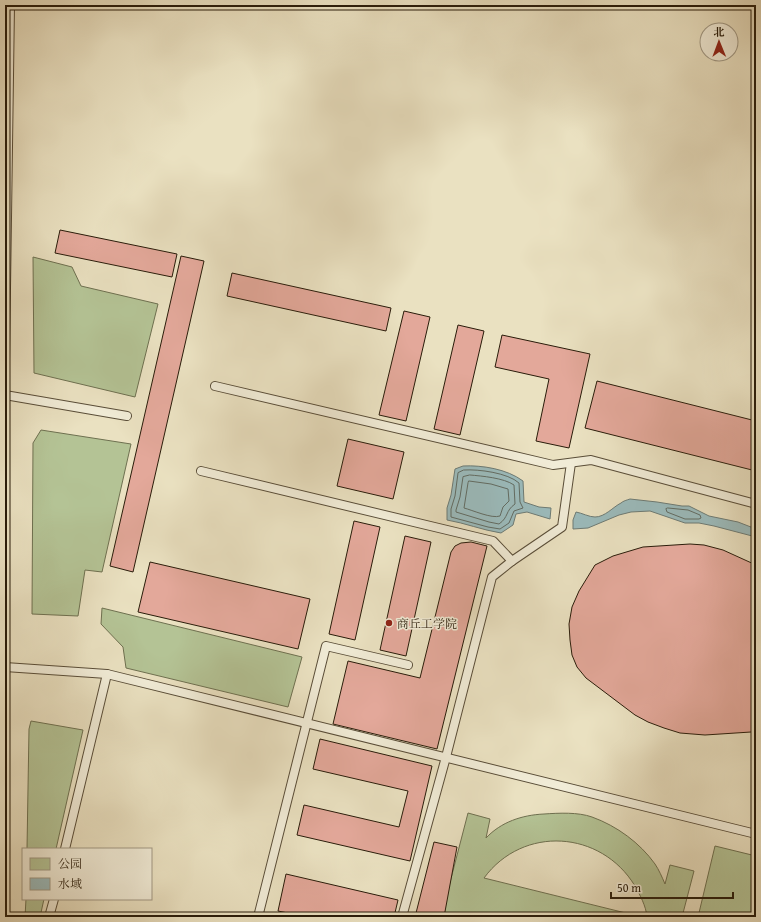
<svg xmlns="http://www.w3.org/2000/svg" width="761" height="922" viewBox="0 0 761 922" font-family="'Gentium Book Plus','Noto Serif SC',serif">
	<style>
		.green { fill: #b4c395; stroke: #6e7050 }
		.water { fill: #9bbbbc; stroke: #6d7b75 }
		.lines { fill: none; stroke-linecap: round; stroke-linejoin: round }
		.shore { stroke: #626c63; stroke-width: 1 }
		.building { fill: #e3a89a; stroke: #291c0a }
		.lane-casing { stroke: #594d38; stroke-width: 10 }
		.lane { stroke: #f1ecd7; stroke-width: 8 }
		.poi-dot { fill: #8f2418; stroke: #f1ecd7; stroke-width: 1.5 }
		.labels { text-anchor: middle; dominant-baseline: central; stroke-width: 3; stroke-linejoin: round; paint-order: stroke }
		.poi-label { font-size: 12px; fill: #291c0a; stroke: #f1ecd7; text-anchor: start }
	</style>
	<rect width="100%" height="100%" fill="#eae1c1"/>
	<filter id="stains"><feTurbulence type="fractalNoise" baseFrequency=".005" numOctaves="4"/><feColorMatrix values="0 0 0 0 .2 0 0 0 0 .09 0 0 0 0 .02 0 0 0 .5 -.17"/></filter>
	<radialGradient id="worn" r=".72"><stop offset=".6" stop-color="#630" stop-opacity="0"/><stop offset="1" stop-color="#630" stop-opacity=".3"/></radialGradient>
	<g class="green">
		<path d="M33,257L72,267L81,286L158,304L135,397L34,373Z"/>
		<path d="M41,430L131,444L102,572L85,570L78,616L32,614L33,443Z"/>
		<path d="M102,608L302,657L288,707L126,668L123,647L101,624Z"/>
		<path d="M31,721L83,730L56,849H27L29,729Z"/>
		<path d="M468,813L490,819L486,838C501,822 522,815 544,814C559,813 578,812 592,817C617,826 640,843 655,864C659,870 662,877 665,884L670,865L694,871L682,917H647C646,906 640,895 635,886C601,830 523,825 484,878L642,917H441Z"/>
		<path d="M715,846L756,856V917H698Z"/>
		<path d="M26,899H44L40,917H25Z"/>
	</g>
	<g class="water">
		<path d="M463,466C482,465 507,469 523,481L524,502L539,507L551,508L550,519L527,512L516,514L513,525L501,533C482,530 465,523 447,520V508L451,495L455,469Z"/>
		<path d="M630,499L657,502L682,506H689L709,516L738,522L756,529V537L714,526L699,523H685L650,511L631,512L619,515L588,528L573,529V520L576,512C582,513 589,517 595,517C605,517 613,507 621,503C623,501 627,500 630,499Z"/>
	</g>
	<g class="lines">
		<g class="shore">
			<path d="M464,470C479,469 508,473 519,483L520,502L523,508L514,511L509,523L500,529L488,527L451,517V509L455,496L458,473Z"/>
			<path d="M470,475C482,476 504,478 514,485L515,504C505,511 509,517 499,524L489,522L456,512V510L460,497L463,477Z"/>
			<path d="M469,481L491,484L508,489L509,501L503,507L500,516C492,519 472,510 464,508L468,483Z"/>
			<path d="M668,508L688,510L700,515L701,518L699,519H685L667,512L666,509Z"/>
		</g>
	</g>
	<g class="building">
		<path d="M60,230L177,254L172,277L55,253Z"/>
		<path d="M181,256L204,261L133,572L110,566Z"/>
		<path d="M232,273L391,308L386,331L227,296Z"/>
		<path d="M404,311L430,317L406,421L379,415Z"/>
		<path d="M458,325L484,331L460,435L434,429Z"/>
		<path d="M502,335L590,354L569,448L536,441L549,379L495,367Z"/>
		<path d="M597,381L756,421V471L585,428Z"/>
		<path d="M348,439L404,452L393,499L337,486Z"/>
		<path d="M354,521L380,527L355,640L329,634Z"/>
		<path d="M405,536L431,542L406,656L380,650Z"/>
		<path d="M471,542L487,546L437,749L333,724L348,661L420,678L451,552L455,546L461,543Z"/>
		<path d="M690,544L704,545L723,550L756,565V730L751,732L705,735L680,733L664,728L648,722L635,715L586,678L577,667L572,655L570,640L569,624L572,607L579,591L595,565L613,556L643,547Z"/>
		<path d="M150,562L310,599L298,649L138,612Z"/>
		<path d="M320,739L432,766L410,861L297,835L304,805L399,827L408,791L313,769Z"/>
		<path d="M434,842L457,847L444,917H415Z"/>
		<path d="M286,874L398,900L394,917H287L288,913L278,911Z"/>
	</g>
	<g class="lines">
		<defs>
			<g id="lane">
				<path d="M5,359L10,5"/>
				<path d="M215,386L553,465L591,460L756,504"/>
				<path d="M5,395L127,416"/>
				<path d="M201,471L493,541L512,561"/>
				<path d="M5,667L107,674L756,834"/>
				<path d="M65,849L107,674"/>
				<path d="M49,917L54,899"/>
				<path d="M258,917L326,646L408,665"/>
				<path d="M402,917L446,757L492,577L512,561L562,527L571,463"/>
			</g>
		</defs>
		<use href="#lane" class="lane-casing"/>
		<use href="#lane" class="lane"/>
	</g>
	<circle class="poi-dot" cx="389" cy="623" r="4"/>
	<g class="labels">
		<g class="poi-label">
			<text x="397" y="623">商丘工学院</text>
		</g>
	</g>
	<rect width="761" height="922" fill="none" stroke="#eae1c1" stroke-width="20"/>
	<rect x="6" y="6" width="749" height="910" fill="none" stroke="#291c0a" stroke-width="2"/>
	<rect x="10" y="10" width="741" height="902" fill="none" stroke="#291c0a"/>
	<rect x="22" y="848" width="130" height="52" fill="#f1ecd7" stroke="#a19985"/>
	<rect x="30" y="858" width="20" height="12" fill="#b4c395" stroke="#a19985"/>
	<text x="58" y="868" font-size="12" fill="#291c0a">公园</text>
	<rect x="30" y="878" width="20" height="12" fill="#9bbbbc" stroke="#a19985"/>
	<text x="58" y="888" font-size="12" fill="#291c0a">水域</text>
	<g transform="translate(719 42) rotate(359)"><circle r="19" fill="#f1ecd7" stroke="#a19985"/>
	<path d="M0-3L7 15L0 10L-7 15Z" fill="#8f2418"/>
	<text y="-6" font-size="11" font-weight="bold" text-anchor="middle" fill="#291c0a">北</text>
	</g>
	<path d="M611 892v6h122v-6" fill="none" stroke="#291c0a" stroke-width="2"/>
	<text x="617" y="892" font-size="12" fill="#291c0a" stroke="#f1ecd7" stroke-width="3" paint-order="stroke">50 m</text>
	<rect width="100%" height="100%" filter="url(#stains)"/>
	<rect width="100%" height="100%" fill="url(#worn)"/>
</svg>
